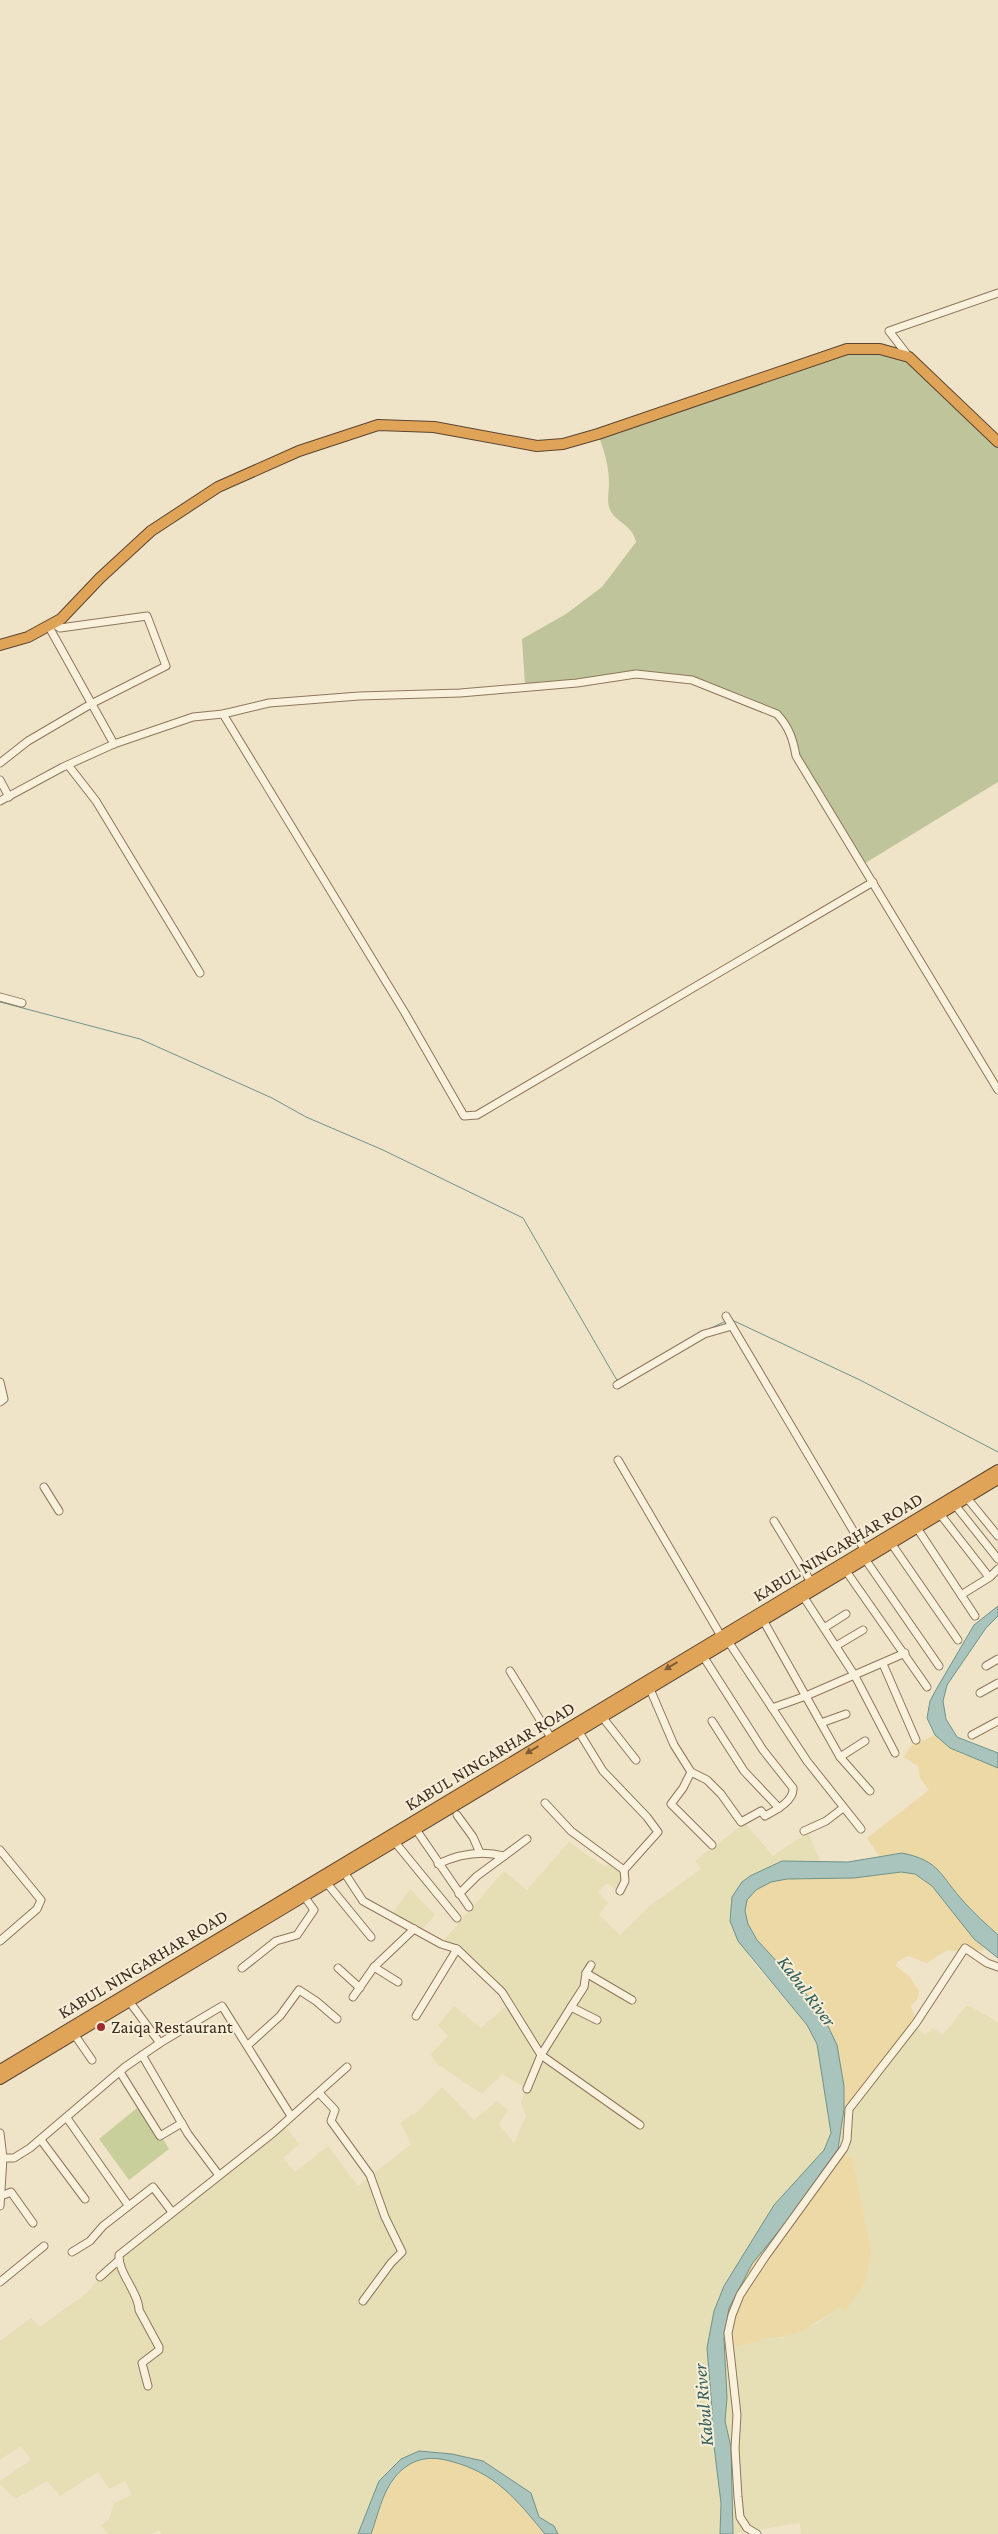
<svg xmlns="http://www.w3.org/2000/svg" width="998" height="2534" viewBox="0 0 998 2534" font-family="'Crimson Pro',serif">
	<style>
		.farmland { fill: #e6deb5 }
		.green { fill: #c9cf9b }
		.sand { fill: #ecd9a5 }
		.cemetery { fill: #bfc49a }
		.water { fill: #a9c4bc; stroke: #6f938a }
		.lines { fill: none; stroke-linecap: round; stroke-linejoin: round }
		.stream { stroke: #6f938a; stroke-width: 1 }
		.minor-casing { stroke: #8d765c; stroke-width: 9 }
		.highway-casing { stroke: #5b4430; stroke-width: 12 }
		.minor { stroke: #faf1dc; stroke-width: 7 }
		.highway { stroke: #e0a458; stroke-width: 10 }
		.oneway { fill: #7e5d36 }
		.poi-dot { fill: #9e2a2b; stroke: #f7eed8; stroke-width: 2 }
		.labels { text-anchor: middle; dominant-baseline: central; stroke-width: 4; stroke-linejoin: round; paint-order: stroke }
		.street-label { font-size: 18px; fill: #3d2e20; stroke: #f7eed8 }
		.poi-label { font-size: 18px; fill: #3d2e20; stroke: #f7eed8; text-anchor: start }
		.water-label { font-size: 19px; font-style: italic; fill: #2f5d5a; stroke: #f7eed8 }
	</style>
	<rect width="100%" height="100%" fill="#f0e4c8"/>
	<g class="farmland">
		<path d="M745,1823L773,1856L808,1832L820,1861L805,1860L748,1956L807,2025L817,2044L831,2133L824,2150L778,2200L718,2298L708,2373L712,2409V2438L721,2503L720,2534H558L554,2526L539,2517L533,2505V2498L495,2468L467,2457L429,2451L409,2455L358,2534H162L159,2530L152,2534H108L101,2526L109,2519L114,2503L132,2495L125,2481L109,2489L98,2472L60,2496L47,2481L15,2499L0,2484V2481L31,2460L21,2446L0,2460V2341L31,2318L40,2327L88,2292L94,2284L119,2264L121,2253L283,2124L299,2144L283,2158L295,2172L328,2146L358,2186L411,2144L400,2123L412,2114L414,2115L442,2087L474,2120L497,2101L508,2110L499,2124L514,2143L526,2116L521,2103L526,2088L502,2074L482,2094L436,2063L431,2054L448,2036L438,2025L454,2006L481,2028L511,2002L456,1948L442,1942L504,1871L527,1890L569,1842L605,1867L614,1859L629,1870V1882L620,1892L607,1883L598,1892L608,1903L599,1915L620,1935L652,1904L701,1869L695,1861Z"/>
		<path d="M410,1889L435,1915L421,1930L392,1914Z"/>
		<path d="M966,2006H970L998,2022V2534H801L800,2523L733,2534L731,2447L725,2421L727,2398L724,2350L774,2337L782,2338L816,2324L840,2307L852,2159L838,2149L844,2109H853L916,2027L925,2035L932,2028L943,2035Z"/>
	</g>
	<path class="green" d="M142,2104L169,2149L129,2180L99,2139Z"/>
	<g class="sand">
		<path d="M935,1735L950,1748L998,1768V1935L962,1901L941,1872L902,1853L879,1856L867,1838L929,1790L920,1778L918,1766L904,1757L911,1746Z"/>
		<path d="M901,1872L915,1874L932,1886L985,1950C982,1951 950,1952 947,1950L927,1963L908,1956L897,1962L896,1966L910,1977L919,1991L918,1998L911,2006L915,2017L916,2027L853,2109H844C844,2080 841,2050 827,2024C817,2007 804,1991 790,1976C768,1952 714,1905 770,1882C792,1873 818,1880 841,1879C861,1878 881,1874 901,1872Z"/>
		<path d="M838,2149L852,2159L855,2170L871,2253L865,2283L846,2310L840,2307C823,2318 794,2340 774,2337L724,2350L729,2308L743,2278L764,2246L786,2222Z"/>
		<path d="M433,2457C447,2460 462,2463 475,2468C505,2480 525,2510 545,2534H371C383,2501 391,2461 433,2457Z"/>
	</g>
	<path class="cemetery" d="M847,349L909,357L998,442V782L862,865L796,756L793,739L777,714L692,680L636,674L603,679L525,685L522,639L566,614L602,587L636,542C632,523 614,523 609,507C607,500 609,490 609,483C609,466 604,450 598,434Z"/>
	<g class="water">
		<path d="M998,1606V1616L986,1628L947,1685L943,1701L946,1719L957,1737L998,1753V1768L950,1748L935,1735L927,1718L930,1701L937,1688L974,1625Z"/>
		<path d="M902,1853C941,1861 940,1876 964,1902C975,1914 986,1924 998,1935V1958L974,1939L932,1886L915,1874L901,1872L854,1878L787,1879L771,1882L756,1890L747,1900L745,1911L748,1924L757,1940L804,1991L827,2024L837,2045L844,2086V2109L838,2149L786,2222L752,2264L729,2308L724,2340L727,2398L725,2421L731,2447L733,2534H720L721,2503L712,2430V2409L707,2348L714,2311L724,2286L774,2205L824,2150L831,2133L817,2044L807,2025L738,1941L730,1921L732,1897L742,1882L750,1876L782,1861L848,1862Z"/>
		<path d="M419,2451L452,2454L483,2461L531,2493L539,2517L554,2526L558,2534H545C516,2499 496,2473 450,2461C428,2455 410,2459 395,2477C382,2493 378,2515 371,2534H358L379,2481L401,2459Z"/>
	</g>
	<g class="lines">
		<g class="stream">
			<path d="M0,1002L140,1039L272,1098L306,1117L383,1150L523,1218L615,1377L617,1380L621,1379"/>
			<path d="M732,1320L860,1380L998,1452"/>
			<path d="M709,1329L726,1321"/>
			<path d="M670,1350L699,1333"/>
		</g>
		<defs>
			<g id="minor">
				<path d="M909,357L889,331L998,293"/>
				<path d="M49,627L114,744"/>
				<path d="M223,714L405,1013L464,1116L477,1115L873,882"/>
				<path d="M0,763L28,741L91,704L166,666L147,616L60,628L54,624"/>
				<path d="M68,765L96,801L200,973"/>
				<path d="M0,780L9,797"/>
				<path d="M0,801L63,767L114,744L193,717L223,714L269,703L359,696L460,693L577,683L636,674L692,680L777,714C789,727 793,739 796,756L998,1090"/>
				<path d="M0,997L22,1003"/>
				<path d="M726,1316L867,1554"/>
				<path d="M0,1382L4,1399L0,1402"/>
				<path d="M617,1385L704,1334L732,1326"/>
				<path d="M618,1460L721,1636"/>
				<path d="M44,1487L59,1511"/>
				<path d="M967,1498L998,1536"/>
				<path d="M955,1505L998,1559"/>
				<path d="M940,1514L989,1577"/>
				<path d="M774,1521L811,1582"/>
				<path d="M917,1528L975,1616"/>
				<path d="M891,1543L958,1640"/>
				<path d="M865,1559L939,1666"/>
				<path d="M846,1571L927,1687"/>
				<path d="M961,1595L990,1577L998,1569"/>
				<path d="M803,1596L855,1676L895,1753"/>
				<path d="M763,1620L840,1757L870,1791"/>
				<path d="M824,1628L846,1614"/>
				<path d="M728,1641L807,1761L861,1829"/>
				<path d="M836,1646L863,1630"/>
				<path d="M883,1664L916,1740"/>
				<path d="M986,1666L998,1659"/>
				<path d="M510,1671L553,1741"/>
				<path d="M650,1689L674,1745L691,1772L707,1780L721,1794L741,1822L761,1811L765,1816C776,1810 794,1801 793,1788L763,1750L703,1656"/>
				<path d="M980,1693L998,1683"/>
				<path d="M772,1708L806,1696L905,1653"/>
				<path d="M603,1718L636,1760"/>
				<path d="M712,1721L744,1771L779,1808"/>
				<path d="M821,1723L846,1714"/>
				<path d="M579,1732L603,1771L647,1817L658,1832L624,1870L625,1881L620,1891"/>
				<path d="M972,1735L998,1721"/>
				<path d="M840,1757L865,1741"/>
				<path d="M691,1772L683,1788L671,1804L712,1845"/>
				<path d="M545,1803L571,1831L624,1870"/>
				<path d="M457,1815L473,1837L480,1853"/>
				<path d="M415,1828L469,1907"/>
				<path d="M804,1831L826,1821L843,1808"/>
				<path d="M394,1841L457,1918"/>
				<path d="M0,1850L41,1900L37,1909L0,1941"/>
				<path d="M438,1864C459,1854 481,1850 504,1856"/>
				<path d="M344,1872L363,1901L441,1944L457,1949L502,1992L541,2055L640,2125"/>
				<path d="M326,1882L371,1937"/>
				<path d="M459,1894L477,1876L527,1839"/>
				<path d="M374,1967L398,1982"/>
				<path d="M242,1968L276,1941L297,1935L314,1910L304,1896"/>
				<path d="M338,1968L360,1988"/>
				<path d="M586,1973L632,2000"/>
				<path d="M353,1997L374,1967L414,1929"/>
				<path d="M129,2001L160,2043"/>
				<path d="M571,2007L584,1987L586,1973L591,1965"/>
				<path d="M416,2016L457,1949"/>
				<path d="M74,2034L92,2060"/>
				<path d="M248,2045L280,2016L299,1990L316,2001L337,2019"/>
				<path d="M142,2055L188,2134L218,2174"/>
				<path d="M120,2072L160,2136L182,2123"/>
				<path d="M527,2089L541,2055L571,2007L597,2020"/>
				<path d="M319,2093L335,2110L331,2121L370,2175L385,2217L402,2252L391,2263L363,2301"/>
				<path d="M67,2118L128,2205"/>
				<path d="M0,2133L3,2158L0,2206"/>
				<path d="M41,2140L85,2199"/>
				<path d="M3,2158H14L30,2148L125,2067L160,2043L222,2006L291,2116"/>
				<path d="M1,2196L11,2192L33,2223"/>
				<path d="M72,2252L90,2241L103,2226L153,2187L172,2212"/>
				<path d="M100,2277L119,2260"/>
				<path d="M0,2282L44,2246"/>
				<path d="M148,2386L142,2363L159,2350V2347L139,2310C139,2293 118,2273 119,2255L273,2133L347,2067"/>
				<path d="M757,2534L747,2528L740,2517L738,2497L735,2448L737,2415L728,2333L732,2315L740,2295L765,2257L844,2148L847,2140L849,2109L916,2023L965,1948L987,1963L998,1967"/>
			</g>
			<g id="highway">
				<path d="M0,645L28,637L61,619L100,578L151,531L218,487L299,451L378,425L434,427L537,446L563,444L598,434L847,349H880L909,357L998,442"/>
				<path d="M0,2070L998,1470"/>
				<path d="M0,2079L998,1479"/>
			</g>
		</defs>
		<use href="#minor" class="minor-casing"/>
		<use href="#highway" class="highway-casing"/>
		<use href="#minor" class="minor"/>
		<use href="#highway" class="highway"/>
	</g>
	<defs><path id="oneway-solid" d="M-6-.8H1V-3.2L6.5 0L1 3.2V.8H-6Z" transform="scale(1.25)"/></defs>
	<g class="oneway">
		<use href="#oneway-solid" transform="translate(671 1666) rotate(149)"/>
		<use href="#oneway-solid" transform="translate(532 1750) rotate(149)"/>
	</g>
	<circle class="poi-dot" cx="101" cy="2027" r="5"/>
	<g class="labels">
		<g class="street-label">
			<text transform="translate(838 1547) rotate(-31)">KABUL NINGARHAR ROAD</text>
			<text transform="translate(490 1756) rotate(-31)">KABUL NINGARHAR ROAD</text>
			<text transform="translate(143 1964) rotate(-31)">KABUL NINGARHAR ROAD</text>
		</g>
		<g class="poi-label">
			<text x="111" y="2027">Zaiqa Restaurant</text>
		</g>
		<g class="water-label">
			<text transform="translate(807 1991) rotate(53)">Kabul River</text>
			<text transform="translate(703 2405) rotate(-95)">Kabul River</text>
		</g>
	</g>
</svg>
